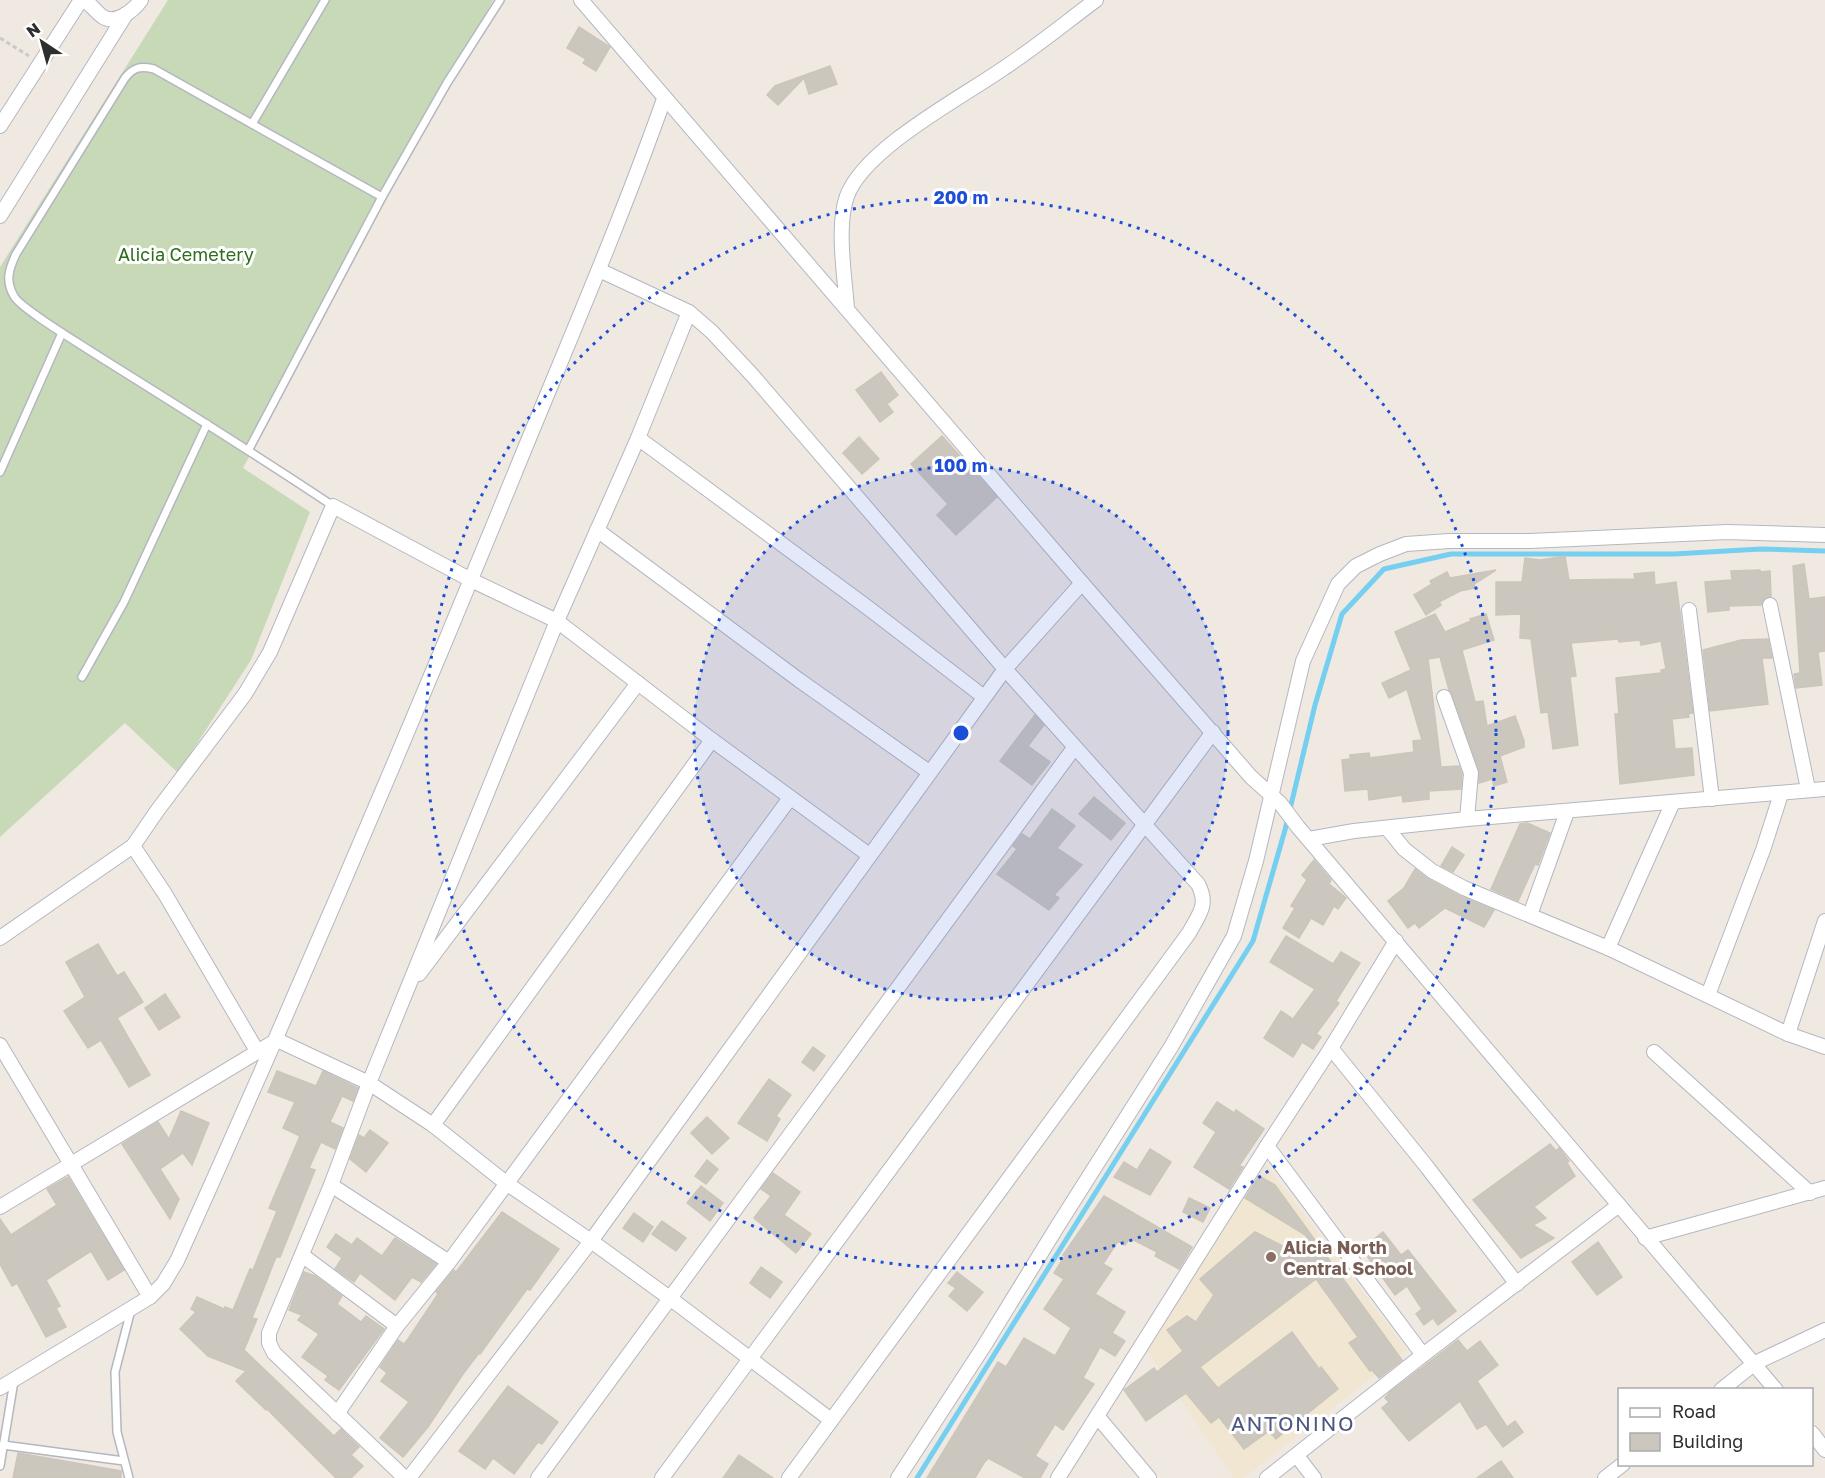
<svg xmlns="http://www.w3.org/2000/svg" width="1825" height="1478" viewBox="0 0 1825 1478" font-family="'Golos Text',sans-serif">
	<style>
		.education { fill: #f0e6d1 }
		.cemetery { fill: #c8d9b8 }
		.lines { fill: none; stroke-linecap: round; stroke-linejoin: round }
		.stream { stroke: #75cff0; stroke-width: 5 }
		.building { fill: #cbc7bf; stroke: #cbc5ba; stroke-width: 1.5 }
		.lane-casing { stroke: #b4b7c1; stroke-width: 10 }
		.street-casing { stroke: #b4b7c1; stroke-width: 16 }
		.path { stroke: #c9c9c9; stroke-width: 3; stroke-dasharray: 4.5 3; stroke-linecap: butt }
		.lane { stroke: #fff; stroke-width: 7 }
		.street { stroke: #fff; stroke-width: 14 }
		.ring { fill: none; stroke: #1d4ed8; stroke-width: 3; stroke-dasharray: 3 6 }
		.education-dot { fill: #8d6e63; stroke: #fff; stroke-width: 2 }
		.labels { text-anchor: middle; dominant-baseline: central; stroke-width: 6; stroke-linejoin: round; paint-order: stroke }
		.park-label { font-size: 18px; fill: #2c6e1b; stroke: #fff }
		.education-label { font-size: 18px; font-weight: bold; fill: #785e54; stroke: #fff; text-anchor: start }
		.quarter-label { font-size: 21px; letter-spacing: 1.5px; fill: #4d5680; stroke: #fff }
		.centre { fill: #1d4ed8; stroke: #fff; stroke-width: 3 }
		.ring-label { font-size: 18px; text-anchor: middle; font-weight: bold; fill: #1d4ed8; stroke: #fff; stroke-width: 6; stroke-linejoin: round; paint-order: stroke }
	</style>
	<rect width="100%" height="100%" fill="#efe9e1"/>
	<path class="education" d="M1266,1165L1407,1350L1244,1478H1234L1146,1349Z"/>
	<path class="cemetery" d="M168,0H493L243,468L310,512L251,660L178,773L125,723L0,837V267Z"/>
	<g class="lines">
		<path class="stream" d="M917,1478L1253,941L1285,830L1315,705L1342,614L1384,569L1451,554H1674L1761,549L1825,551"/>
	</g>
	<g class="building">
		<path d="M579,27L610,47L596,71L583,63L586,59L567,48Z"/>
		<path d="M830,66L837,84L809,94L804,78L778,105L767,95L775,86Z"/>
		<path d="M881,372L898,395L887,404L893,412L880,422L856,390Z"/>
		<path d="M942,436L997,497L956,535L937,515L948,504L911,464Z"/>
		<path d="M859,437L879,459L862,474L843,453Z"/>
		<path d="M1565,556L1569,580L1635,579L1634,574L1654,572L1655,585L1676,582L1693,713L1688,714L1689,717L1672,719L1675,749L1692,748L1694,775L1620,784L1615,714H1619L1616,678L1661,673V670L1666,669L1661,641L1641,645L1640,640L1619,642L1618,639L1571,643L1576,676L1570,677L1578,745L1553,749L1548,712L1541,713L1531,639L1520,638L1521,614L1496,615V582H1522L1525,558L1540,560Z"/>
		<path d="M1804,564L1809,599L1825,597V651L1818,652L1822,685L1796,688L1794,674L1800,673L1793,566Z"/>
		<path d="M1496,570L1474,584L1475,588L1460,591L1439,602L1441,605L1426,615L1414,595L1432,584L1430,581L1447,572L1450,578Z"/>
		<path d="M1760,570V572L1770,571L1771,596L1765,598L1761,605L1729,606V610L1708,612L1705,582L1732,580L1731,571Z"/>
		<path d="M1435,614L1445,632L1471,621L1470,619L1486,614L1494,640L1462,650L1475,702L1483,701L1487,726L1515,716L1524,741V747L1500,756L1507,782L1494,786L1492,779L1479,783V770L1452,694L1449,690L1440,657L1428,659L1441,767L1459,766L1462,774L1461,789L1429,791V799L1403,802L1402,795L1369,800L1368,789L1345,791L1342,760L1350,759V755L1369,753L1370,758L1414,752L1413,741L1422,740L1407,689L1389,698L1382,683L1411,670L1395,632Z"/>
		<path d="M1768,639L1772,658H1762L1768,704L1710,711L1703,650L1741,640Z"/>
		<path d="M1035,715L1044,725L1028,746L1050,762L1032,785L1000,761Z"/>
		<path d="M1094,797L1125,823L1111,840L1079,814Z"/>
		<path d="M1052,809L1075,826L1057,848L1082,865L1054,895L1059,898L1049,910L997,874L1017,849L1013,846L1022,834L1030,839Z"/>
		<path d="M1527,823L1550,833L1538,865L1535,864L1518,901L1491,889L1520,824Z"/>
		<path d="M1452,847L1464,855L1453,872L1441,866Z"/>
		<path d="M1314,860L1331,880L1329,884L1346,898L1338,909L1334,906L1323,925L1311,918L1299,938L1283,928L1295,908L1291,906L1307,880L1302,875Z"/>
		<path d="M1415,869L1428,879L1460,896L1494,910L1484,927L1445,908L1419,928L1415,923L1408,928L1388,901L1404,888Z"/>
		<path d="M1286,936L1333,964L1341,952L1360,963L1336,1001L1339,1003L1316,1034L1321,1037L1313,1049L1302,1042L1293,1057L1264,1038L1281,1011L1293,1019L1315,989L1270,962Z"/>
		<path d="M98,944L117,976L124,972L143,1002L117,1018L150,1075L129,1087L101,1040L88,1048L64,1011L85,997L66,962Z"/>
		<path d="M165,994L180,1017L159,1030L145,1008Z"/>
		<path d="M813,1047L825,1056L814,1071L802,1062Z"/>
		<path d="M277,1071L316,1086L323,1071L358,1088L353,1101L342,1096L330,1122L343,1128L335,1149L321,1142L309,1168L315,1170L280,1257H276L252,1318L257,1319L244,1350L334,1436L341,1429L359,1447L351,1455L363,1466L351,1478H336L267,1409L266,1410L236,1381L246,1371L208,1356L180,1329L196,1312L191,1309L197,1297L224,1309L225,1307L233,1310L250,1269L253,1270L277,1211L269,1208L300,1136L283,1128L295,1102L268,1092Z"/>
		<path d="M769,1079L791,1095L776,1116L780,1119L767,1141L738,1123Z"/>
		<path d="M1217,1102L1234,1113L1236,1110L1264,1129L1239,1166L1243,1167L1229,1189L1194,1167L1216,1132L1203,1123Z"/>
		<path d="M181,1111L209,1123L192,1165L183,1153L160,1169L179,1199L170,1219L122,1144L158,1122L169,1139Z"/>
		<path d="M707,1117L729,1138L712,1154L691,1133Z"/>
		<path d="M370,1130L388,1143L366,1172L350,1159L359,1135L364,1138Z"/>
		<path d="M1550,1144L1556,1151L1559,1148L1569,1161L1567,1163L1575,1176L1534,1207L1546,1218L1533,1225L1554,1238L1521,1258L1473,1200Z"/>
		<path d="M1150,1149L1171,1162L1150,1195L1114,1177L1124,1162L1137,1170Z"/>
		<path d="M707,1160L718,1169L706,1184L695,1176Z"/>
		<path d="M773,1173L800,1192L784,1215L811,1234L796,1253L754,1218L771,1196L761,1189Z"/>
		<path d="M1259,1176L1275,1185L1402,1360L1379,1378L1372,1370L1370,1371L1349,1343L1358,1337L1316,1279L1200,1367L1218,1388L1292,1332L1319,1369L1321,1367L1338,1389L1276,1439L1269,1431L1244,1449L1219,1417L1211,1423L1186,1393L1146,1421L1124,1390L1154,1368L1157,1372L1183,1351L1167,1330L1187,1316L1196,1322L1214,1295L1200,1279L1255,1232L1297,1253L1307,1236L1245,1198Z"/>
		<path d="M68,1177L124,1270L108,1280L91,1251L46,1280L60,1306L56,1308L66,1327L46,1337L17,1283L12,1286L0,1264V1219L11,1235L57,1205L47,1189Z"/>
		<path d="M701,1186L723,1203L710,1221L687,1203Z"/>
		<path d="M1104,1196L1192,1247L1182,1264L1179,1269L1155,1256L1157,1252L1130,1238L1125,1245L1118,1241L1103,1264L1112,1269L1095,1294L1125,1312L1112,1333L1125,1341L1115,1356L1100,1347L1083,1378L1094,1384L1063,1430L1055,1424L1035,1456L1048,1464L1040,1478H1025L988,1458L986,1461H985L975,1478H927L998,1362L1006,1367L1024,1338L1055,1356L1071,1328L1044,1309L1064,1279L1054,1273L1065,1256L1063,1255Z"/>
		<path d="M1189,1198L1210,1208L1203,1222L1183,1212Z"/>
		<path d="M502,1212L559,1249L530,1290L527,1289L480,1354L479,1353L463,1374L428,1427L403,1457L380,1438L409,1402L381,1381L387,1373L380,1367L398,1340L404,1344L408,1339L438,1294L436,1292L454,1270L456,1272L463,1263Z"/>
		<path d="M634,1213L653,1227L643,1242L623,1228Z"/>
		<path d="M662,1221L686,1238L676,1251L652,1234Z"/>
		<path d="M1383,1232L1401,1255L1408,1250L1456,1311L1438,1325L1433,1318L1424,1325L1416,1314L1422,1309L1407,1286L1395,1295L1362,1249Z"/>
		<path d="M336,1234L352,1245L357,1238L382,1256L395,1238L436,1264L421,1282L412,1277L395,1300L360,1273L354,1282L335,1269L342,1258L327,1247Z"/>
		<path d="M1598,1242L1622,1277L1597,1295L1572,1262Z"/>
		<path d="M761,1267L782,1282L770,1298L750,1283Z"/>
		<path d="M304,1272L315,1276L342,1296L337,1304L361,1322L366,1316L384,1329L339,1390L325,1380L328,1376L302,1357L319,1334L298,1320L302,1315L289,1310Z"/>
		<path d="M957,1272L983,1292L967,1311L949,1296L956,1288L948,1283Z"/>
		<path d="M1458,1340L1467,1351L1480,1341L1498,1365L1477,1381L1507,1427L1515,1421L1523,1432L1503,1447L1486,1424L1477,1429L1460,1401L1409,1441L1382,1408L1389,1402L1385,1398L1390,1392Z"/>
		<path d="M508,1386L558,1422L542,1444L538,1442L514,1474L493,1458L485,1469L459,1451Z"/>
		<path d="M18,1453L121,1471V1478H13Z"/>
		<path d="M739,1455L773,1478H723Z"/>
		<path d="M1501,1461L1513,1478H1477Z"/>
	</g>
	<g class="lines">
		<defs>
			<g id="lane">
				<path d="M252,124L325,0"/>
				<path d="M382,197L447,83L500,0"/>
				<path d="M249,449L382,197L154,69C140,66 134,67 125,78L16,254C9,269 5,281 14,296C20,308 77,342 92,352C173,403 254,453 333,506"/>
				<path d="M0,472L62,333"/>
				<path d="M82,677L124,602L207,424"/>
				<path d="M3,1445L124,1461"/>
				<path d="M0,1466L14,1381"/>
				<path d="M129,1478L117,1432L115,1372L131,1310"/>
			</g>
			<g id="street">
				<path d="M85,0C91,5 97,13 103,17C116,25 134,10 141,0"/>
				<path d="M581,0L1082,583L1251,777L1280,803L1298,827L1776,1390"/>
				<path d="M0,126L81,0"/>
				<path d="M0,216L126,14"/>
				<path d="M599,270L689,312L712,332L753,376L1005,669L1198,884C1209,905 1199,914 1189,933L789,1478"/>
				<path d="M847,309C845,278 836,226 847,196C865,148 961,98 1004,68C1036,47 1065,23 1096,0"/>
				<path d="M638,438L867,607L984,697"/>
				<path d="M597,530L799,680L929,772"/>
				<path d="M1770,605L1808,789"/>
				<path d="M1689,610L1712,799"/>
				<path d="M1444,697L1471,773L1467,819"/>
				<path d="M1387,828L1404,849L1432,871L1464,888L1608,948L1788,1034L1825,1047"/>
				<path d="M1309,839L1354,831L1467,819L1825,789"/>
				<path d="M133,846L165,894L257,1051"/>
				<path d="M1530,915L1567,812"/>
				<path d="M0,938L133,846L157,811L245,694L270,652L333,506L471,580L557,621L712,740L869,855"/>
				<path d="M1608,948L1673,802"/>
				<path d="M419,974L638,683"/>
				<path d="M1708,995L1763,850L1781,794"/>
				<path d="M1788,1034L1825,921"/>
				<path d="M0,1045L150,1297"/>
				<path d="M1331,1048L1427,1167L1517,1284"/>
				<path d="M1654,1052L1810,1193"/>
				<path d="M433,1125L712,740"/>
				<path d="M1267,1146L1423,1355"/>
				<path d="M331,1185L449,1262"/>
				<path d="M0,1207L277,1040L369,1083L433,1125L506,1183L591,1241L671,1299L831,1420"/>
				<path d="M1645,1238L1825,1188"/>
				<path d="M302,1255L397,1326"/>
				<path d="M0,1388L150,1297L163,1284L177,1261C294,1001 406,739 514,475C565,350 619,226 664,99"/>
				<path d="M1721,1390L1755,1363L1825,1330"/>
				<path d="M337,1414L397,1326L449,1262L790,798"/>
				<path d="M1098,1417L1149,1478"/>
				<path d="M1812,1433L1825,1450"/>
				<path d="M1297,1456L1314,1478"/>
				<path d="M405,1478L274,1353L269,1343V1333L331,1185L369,1083L557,621L638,438L689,312"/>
				<path d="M409,1478L591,1241L1005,669L1082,583"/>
				<path d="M538,1478L1074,748"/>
				<path d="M662,1478L1213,732"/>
				<path d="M898,1478L984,1346L1057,1227L1171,1047L1234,936L1256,861L1303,661L1338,584L1356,566L1380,554L1406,544L1449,541H1530L1727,532L1825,535"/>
				<path d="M1058,1478L1267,1146L1331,1048L1396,941"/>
				<path d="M1267,1478L1423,1355L1619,1205"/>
				<path d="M1605,1478L1623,1464"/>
			</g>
		</defs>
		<use href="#lane" class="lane-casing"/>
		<use href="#street" class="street-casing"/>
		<path class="path" d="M0,38L29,56"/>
		<use href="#lane" class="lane"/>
		<use href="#street" class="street"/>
	</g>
	<circle cx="961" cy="733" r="267" fill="#1d4ed8" fill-opacity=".12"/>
	<g class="ring">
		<circle cx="961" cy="733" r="267"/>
		<circle cx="961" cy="733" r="535"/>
	</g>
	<circle class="education-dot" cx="1271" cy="1257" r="6"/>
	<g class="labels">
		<g class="park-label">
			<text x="186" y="254">Alicia Cemetery</text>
		</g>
		<g class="education-label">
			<text x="1283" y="1247">Alicia North<tspan x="1283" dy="21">Central School</tspan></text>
		</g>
		<g class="quarter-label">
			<text x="1293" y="1423">ANTONINO</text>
		</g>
	</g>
	<circle cx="961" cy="733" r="9" class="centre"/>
	<g class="ring-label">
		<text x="961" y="204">200 m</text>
		<text x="961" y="472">100 m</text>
	</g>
	<rect x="1618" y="1388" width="195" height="78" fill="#ffffff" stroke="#ababab" stroke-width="1.5"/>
	<rect x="1630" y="1408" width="30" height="9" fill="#ffffff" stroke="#ababab" stroke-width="1.5"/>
	<text x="1672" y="1418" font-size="18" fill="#2e2e2e">Road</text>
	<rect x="1630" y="1433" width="30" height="18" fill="#cbc7bf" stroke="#ababab" stroke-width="1.5"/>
	<text x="1672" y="1448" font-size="18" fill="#2e2e2e">Building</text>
	<g transform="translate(42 42) rotate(324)" stroke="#ffffff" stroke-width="4.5" paint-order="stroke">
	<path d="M0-4.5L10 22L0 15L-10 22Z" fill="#2e2e2e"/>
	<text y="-9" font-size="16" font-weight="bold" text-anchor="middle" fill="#2e2e2e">N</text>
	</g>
</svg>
